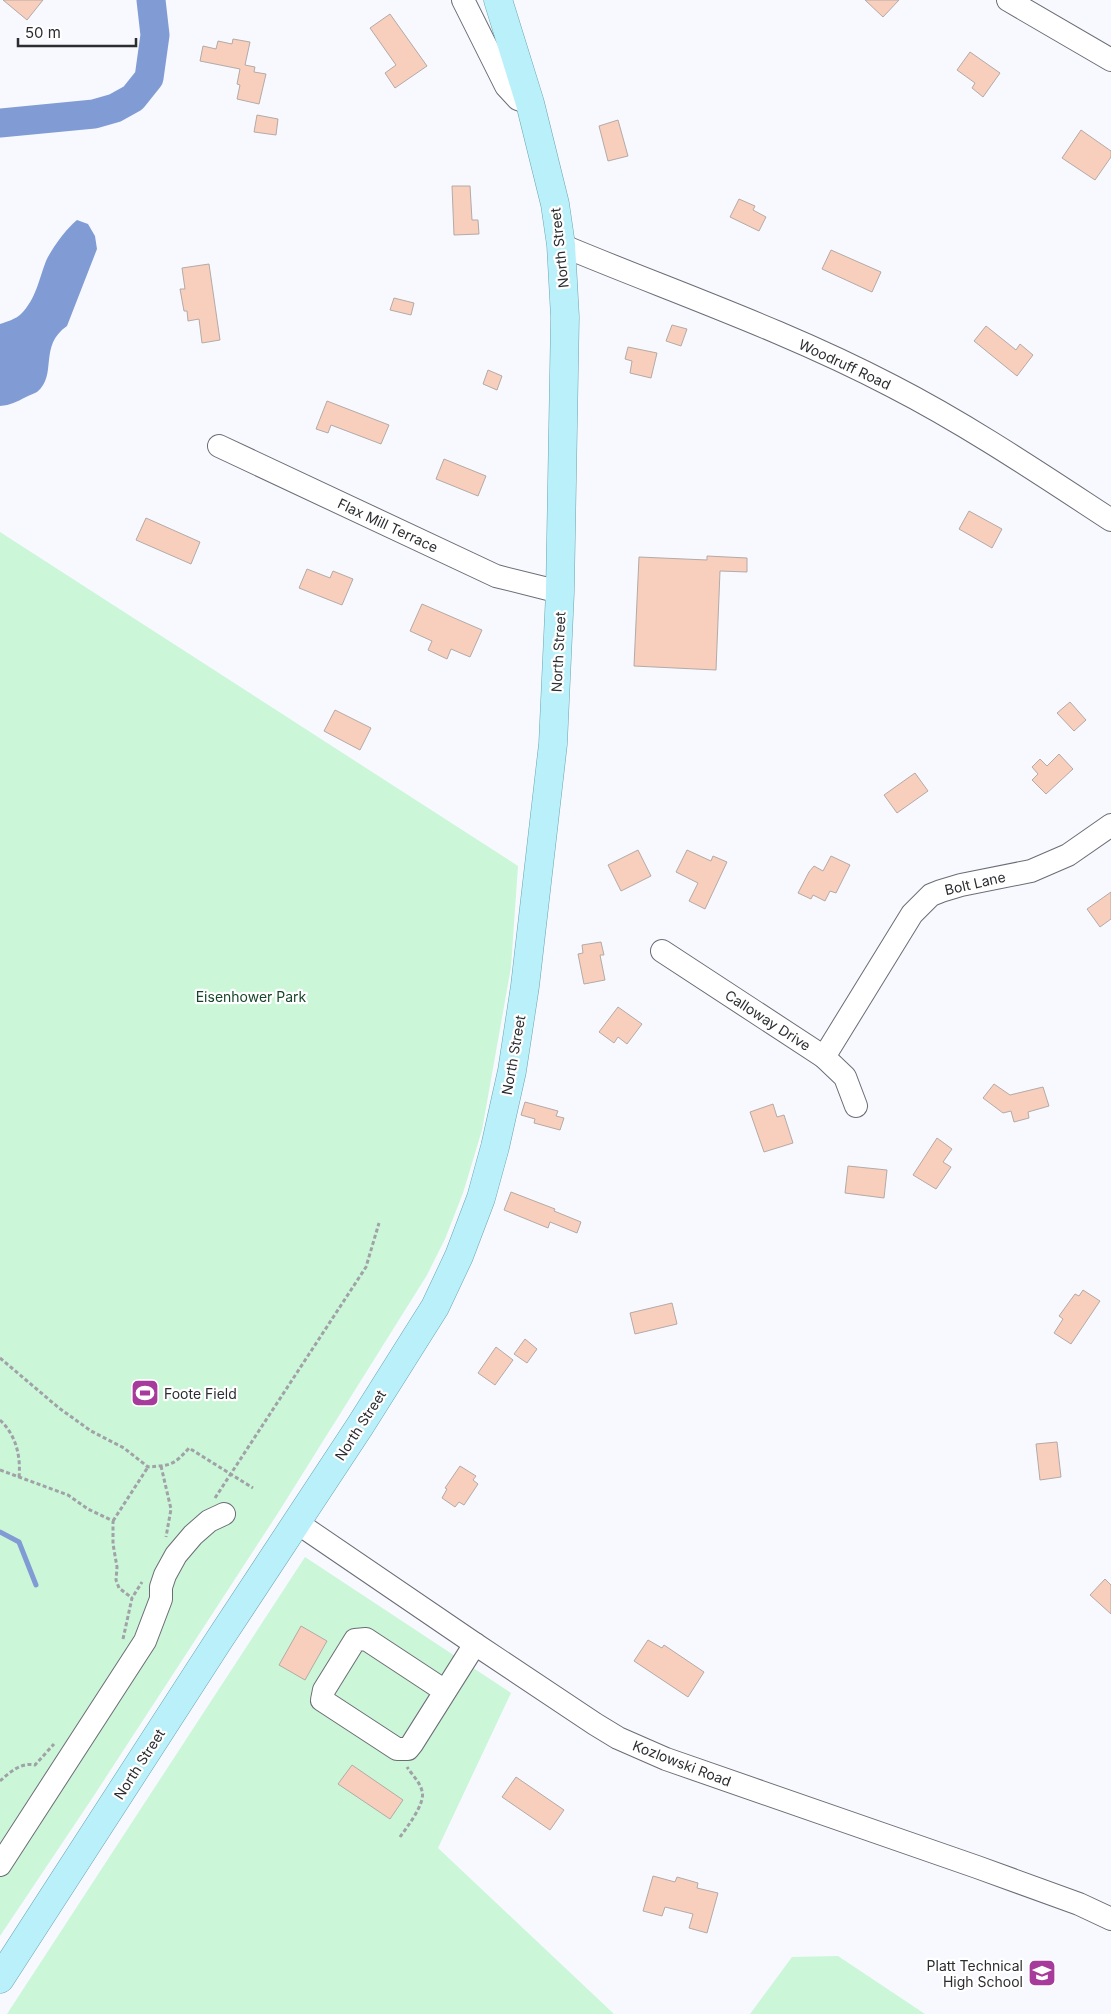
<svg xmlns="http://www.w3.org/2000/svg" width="1111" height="2014" viewBox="0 0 1111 2014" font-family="Inter,sans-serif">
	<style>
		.green { fill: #cbf6d8 }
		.water { fill: #819cd4 }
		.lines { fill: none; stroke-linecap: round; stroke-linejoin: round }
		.stream { stroke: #819cd4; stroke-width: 5 }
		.river { stroke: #819cd4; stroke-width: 29 }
		.building { fill: #f8cebc; stroke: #b4aaa6 }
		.minor-casing { stroke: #6b6d75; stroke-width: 24 }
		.major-casing { stroke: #69a5b1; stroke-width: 29 }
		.path { stroke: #a0a2a7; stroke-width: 3; stroke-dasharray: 4 2.5; stroke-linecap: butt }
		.minor { stroke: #fff; stroke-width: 22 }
		.major { stroke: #b9f0fa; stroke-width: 28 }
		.labels { text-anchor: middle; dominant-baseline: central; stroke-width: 4.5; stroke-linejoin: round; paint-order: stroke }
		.street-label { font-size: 14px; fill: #2b2d30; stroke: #fff }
		.park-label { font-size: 14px; fill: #16462a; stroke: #fff }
		.poi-label { font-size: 14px; fill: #2b2d30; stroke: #fff; text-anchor: start }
	</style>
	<rect width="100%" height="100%" fill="#f7f9ff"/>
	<g class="green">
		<path d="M0,532L518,866L511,967L482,1130L463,1193L445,1239L427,1275L278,1513L93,1797L0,1936Z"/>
		<path d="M305,1557L511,1693L438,1848L614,2014H7Z"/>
		<path d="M838,1956L925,2014H750L792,1957Z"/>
	</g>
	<path class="water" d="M77,220L88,224L95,236L97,249L67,326C38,346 58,375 37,392C34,394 29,395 26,397C16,402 11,405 0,406V324C6,322 16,319 21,314C36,299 39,279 46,261C52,248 66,229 77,220Z"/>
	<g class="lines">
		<path class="stream" d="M0,1532L19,1542L36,1585"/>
		<path class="river" d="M0,123L94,114L115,108L133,98L149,78L155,35L151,0"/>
	</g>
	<g class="building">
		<path d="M3,0H43L27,20Z"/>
		<path d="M865,0H899L883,17Z"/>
		<path d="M390,14L427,66L395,88L385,73L396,65L370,28Z"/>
		<path d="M233,39L250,42L245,65L255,67L254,72L266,74L259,104L237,99L240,85L237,84L240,69L200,61L203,46L216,49L218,41L232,44Z"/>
		<path d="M970,52L1000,73L983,97L972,88L975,83L957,70Z"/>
		<path d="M257,115L278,119L276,135L254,132Z"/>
		<path d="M618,120L628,156L608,161L599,126Z"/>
		<path d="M1081,130L1111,151V157L1095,180L1062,158Z"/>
		<path d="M452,186H470L472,220H478L479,234L454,235Z"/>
		<path d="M739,199L755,206L753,210L766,217L759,231L730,217Z"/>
		<path d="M831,250L881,272L872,292L822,269Z"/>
		<path d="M209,264L220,340L202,343L199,319L188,321L187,311H184L180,289H185L182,268Z"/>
		<path d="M394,298L414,303L411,315L390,310Z"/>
		<path d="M672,325L687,329L681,346L666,341Z"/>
		<path d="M986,326L1016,350L1020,344L1033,355L1017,376L974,341Z"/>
		<path d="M628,347L657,353L651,378L630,373L632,361L625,359Z"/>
		<path d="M488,370L502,376L497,390L483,384Z"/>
		<path d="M327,401L389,425L381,444L331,425L328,433L316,429Z"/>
		<path d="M444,459L486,476L478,496L436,479Z"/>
		<path d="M969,511L1002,529L992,548L959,529Z"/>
		<path d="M146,518L200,542L191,564L136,540Z"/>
		<path d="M707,556L747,558V572L720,571L716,670L634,666L639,557L707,560Z"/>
		<path d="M307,569L330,578L333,571L353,579L342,605L299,588Z"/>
		<path d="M422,604L482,630L470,657L451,649L447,659L428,650L432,641L410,631Z"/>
		<path d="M1070,702L1086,720L1074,731L1057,713Z"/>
		<path d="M335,710L371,728L360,750L324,731Z"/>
		<path d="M1059,754L1073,769L1046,794L1032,780L1038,774L1032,767L1040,759L1047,766Z"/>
		<path d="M915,773L928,791L897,813L884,795Z"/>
		<path d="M638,850L651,876L621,891L608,865Z"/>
		<path d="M687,850L711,861L713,856L727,862L705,909L689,901L698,883L676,872Z"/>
		<path d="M831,856L850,865L836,893L830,891L825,901L813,895L811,899L798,893L809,872L814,866L823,871Z"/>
		<path d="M1111,892V919L1100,927L1087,909Z"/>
		<path d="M601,942L604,955H600L605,980L584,984L578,954L583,953L582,945Z"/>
		<path d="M618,1007L642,1024L627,1044L618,1037L614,1043L599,1032Z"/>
		<path d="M994,1084L1010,1095L1043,1087L1049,1106L1028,1112L1029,1118L1014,1122L1011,1111L1003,1113L983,1098Z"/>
		<path d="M525,1102L558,1111L556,1116L564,1118L560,1130L534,1123L535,1119L521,1115Z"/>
		<path d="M773,1104L777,1117L784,1115L793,1143L764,1152L750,1112Z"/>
		<path d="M937,1138L952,1149L943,1162L951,1167L936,1189L913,1175Z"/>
		<path d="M848,1166L887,1170L884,1198L845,1193Z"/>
		<path d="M511,1192L555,1209L554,1211L581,1222L577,1233L550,1222L548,1228L504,1210Z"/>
		<path d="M1083,1290L1100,1301L1071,1344L1054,1333L1063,1319L1059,1316L1075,1294L1079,1296Z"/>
		<path d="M672,1303L677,1324L635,1334L630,1313Z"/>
		<path d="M525,1339L537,1349L527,1363L514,1354Z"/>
		<path d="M496,1347L513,1360L495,1385L478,1373Z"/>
		<path d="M1057,1442L1061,1477L1040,1480L1036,1444Z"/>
		<path d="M460,1466L476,1476L473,1480L478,1484L464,1505L459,1502L455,1507L442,1498L447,1489L445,1488Z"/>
		<path d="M1105,1579L1111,1585V1614L1090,1595Z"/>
		<path d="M301,1626L327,1641L305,1680L279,1665Z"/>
		<path d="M648,1640L662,1648L664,1645L704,1672L688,1697L634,1661Z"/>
		<path d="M352,1765L403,1800L390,1819L338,1784Z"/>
		<path d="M516,1777L564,1810L550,1830L502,1797Z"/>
		<path d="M653,1876L675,1882L677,1877L698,1883L697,1888L718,1893L707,1933L689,1928L693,1914L665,1907L662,1916L643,1911Z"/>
	</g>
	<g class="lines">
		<defs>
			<g id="minor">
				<path d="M463,0L506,86L518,99L530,103"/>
				<path d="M1008,0L1111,60"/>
				<path d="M561,245C671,291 785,330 892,386C968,425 1039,473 1111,520"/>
				<path d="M219,446L496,576L560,592"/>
				<path d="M662,951L824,1057L845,1077L856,1106"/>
				<path d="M824,1057L912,914L931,895L941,891L961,885L1031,871L1068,855L1111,825"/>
				<path d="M296,1522L475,1644L595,1724L618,1738L666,1759L977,1867L1079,1904L1111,1919"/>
				<path d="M445,1691L366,1639L355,1640L324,1690L322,1700L397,1749H408L412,1744L475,1644"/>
				<path d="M0,1865L145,1641L161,1599V1587L165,1575L176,1555L193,1535L209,1521L224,1514"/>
			</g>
			<path id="major" d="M0,1979L219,1640L360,1426L435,1307L459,1256L481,1198L495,1147L512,1071L525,986L553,744L560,592L565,317L561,245L555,204L530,103L498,0"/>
		</defs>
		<use href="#minor" class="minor-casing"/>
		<use href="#major" class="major-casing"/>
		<g class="path">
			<path d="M0,1358L59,1408L91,1431L124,1448L148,1467C171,1465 173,1466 189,1448L253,1488"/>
			<path d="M0,1420C16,1435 21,1456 19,1478"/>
			<path d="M161,1466L171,1509L166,1537"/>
			<path d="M0,1470L68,1495L88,1509L113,1521V1544L117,1567L116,1580L119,1588L132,1598"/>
			<path d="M215,1498L366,1267L379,1223"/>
			<path d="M113,1521L148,1467"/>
			<path d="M123,1639L132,1598L142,1582"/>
			<path d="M0,1781C10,1772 21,1762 35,1765L54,1744"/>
			<path d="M400,1837C407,1827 426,1803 422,1791C420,1782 412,1775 407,1767"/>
		</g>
		<use href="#minor" class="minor"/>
		<use href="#major" class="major"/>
	</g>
	<defs>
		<symbol id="stadium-square" viewBox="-11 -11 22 22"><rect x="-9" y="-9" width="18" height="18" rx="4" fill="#a63b9b" stroke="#fff"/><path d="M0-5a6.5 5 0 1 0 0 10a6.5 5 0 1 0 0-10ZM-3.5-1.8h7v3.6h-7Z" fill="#fff"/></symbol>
		<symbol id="school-square" viewBox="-11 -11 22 22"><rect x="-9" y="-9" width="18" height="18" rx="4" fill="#a63b9b" stroke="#fff"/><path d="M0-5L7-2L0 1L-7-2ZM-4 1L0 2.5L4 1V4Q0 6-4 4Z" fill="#fff"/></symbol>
	</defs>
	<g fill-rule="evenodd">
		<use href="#stadium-square" x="129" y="1377" width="32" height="32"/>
		<use href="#school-square" x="1026" y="1957" width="32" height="32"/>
	</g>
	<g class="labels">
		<g class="street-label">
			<text transform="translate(559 248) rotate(-96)">North Street</text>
			<text transform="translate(845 364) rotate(25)">Woodruff Road</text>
			<text transform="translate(388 525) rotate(25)">Flax Mill Terrace</text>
			<text transform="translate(558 652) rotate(-87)">North Street</text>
			<text transform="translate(975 883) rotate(-13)">Bolt Lane</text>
			<text transform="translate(768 1020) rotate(33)">Calloway Drive</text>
			<text transform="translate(513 1055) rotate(-80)">North Street</text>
			<text transform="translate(360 1425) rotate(-57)">North Street</text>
			<text transform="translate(682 1763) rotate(21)">Kozlowski Road</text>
			<text transform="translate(139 1764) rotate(-57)">North Street</text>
		</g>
		<g class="park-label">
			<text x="251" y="996">Eisenhower Park</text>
		</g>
		<g class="poi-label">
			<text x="164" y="1393">Foote Field</text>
			<text x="1023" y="1965" text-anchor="end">Platt Technical<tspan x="1023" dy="16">High School</tspan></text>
		</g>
	</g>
	<path d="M18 38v8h118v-8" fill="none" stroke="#2b2d30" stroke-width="2.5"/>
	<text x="25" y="38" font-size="15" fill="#2b2d30" stroke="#ffffff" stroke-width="4" paint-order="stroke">50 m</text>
</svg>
